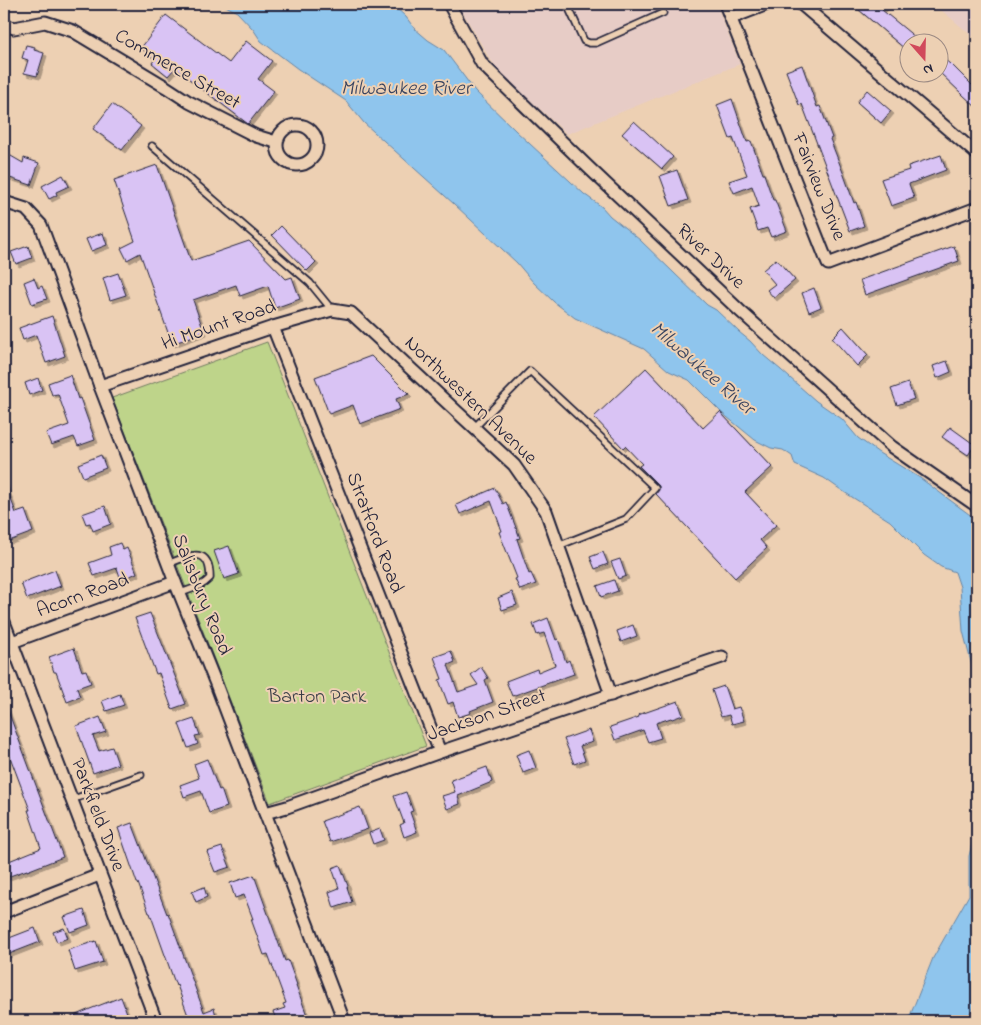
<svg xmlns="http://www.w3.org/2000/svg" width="981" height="1025" viewBox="0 0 981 1025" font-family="'Indie Flower',sans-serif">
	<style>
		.built { fill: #e7ccc6 }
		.green { fill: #bed48a; stroke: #707b62 }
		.water { fill: #8fc5ed; stroke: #6384a6 }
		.building { fill: #d9c3f4; stroke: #22223b; filter: url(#shadow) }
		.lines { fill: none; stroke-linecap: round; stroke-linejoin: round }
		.service-casing { stroke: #22223b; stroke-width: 9 }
		.minor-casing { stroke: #22223b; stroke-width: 15 }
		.service { stroke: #edd0b3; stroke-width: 5.5 }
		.minor { stroke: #edd0b3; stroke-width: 11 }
		.labels { text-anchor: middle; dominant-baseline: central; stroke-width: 4; stroke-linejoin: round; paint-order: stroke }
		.street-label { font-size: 20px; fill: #22223b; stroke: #edd0b3 }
		.park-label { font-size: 20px; fill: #393d47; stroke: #edd0b3 }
		.water-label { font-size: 21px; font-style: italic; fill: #38435f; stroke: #edd0b3 }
	</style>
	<defs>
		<filter id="shadow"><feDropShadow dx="3" dy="3" stdDeviation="0" flood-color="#0004"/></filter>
	</defs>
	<rect width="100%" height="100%" fill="#edd0b3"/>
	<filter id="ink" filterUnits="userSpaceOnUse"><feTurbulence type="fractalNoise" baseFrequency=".02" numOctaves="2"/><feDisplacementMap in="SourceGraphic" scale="10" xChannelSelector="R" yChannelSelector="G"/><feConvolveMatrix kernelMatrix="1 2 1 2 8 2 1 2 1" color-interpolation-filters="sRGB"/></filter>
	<g filter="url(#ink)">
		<g class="built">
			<path d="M458,4H716L740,64L567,134L519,90L498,69L490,59Z"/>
			<path d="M934,4H977V40Z"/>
		</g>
		<path class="green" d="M267,342L426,746L270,803L112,398Z"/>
		<g class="water">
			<path d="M222,4H392L406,17L414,28L428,40L444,50L475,91L516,131L584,194L602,207L610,216L640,240L707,305L716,310L739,332L750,341L763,355L781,370L816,401L842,419L858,438L879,453L920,478L977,520V695L971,662L963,631L960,587L955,572L941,567L924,555L890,521L844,492L824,478L795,465L792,456L783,450L771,448L755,440L722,413L689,380L669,371L644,349L575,318L554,302L533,282L517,263L454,204L364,123L346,101L298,69L261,41L253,29L237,12Z"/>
			<path d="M977,823V1002L965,1021H908L933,958L969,895V856Z"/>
		</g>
		<g class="building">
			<path d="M852,4H888L882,10L921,42H908V45L905,49Z"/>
			<path d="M166,15L229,63L246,41L272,61L258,79L274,91L248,124L175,68L168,76L152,63L155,59L141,48Z"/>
			<path d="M26,45L35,47L34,50L44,53L37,76L24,73L28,60L22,58Z"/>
			<path d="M938,54L950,64V63L977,90V108L962,94L938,71Z"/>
			<path d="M802,65L817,107L820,106L832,138L830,139L844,175L854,203L856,202L864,226L850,231L802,104L799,105L786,71Z"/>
			<path d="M867,90L891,111L881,123L857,102Z"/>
			<path d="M732,99L747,142L751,141L763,174H764L773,200H775L787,231L771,237L767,228L758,231L750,209L759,206L752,186L734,193L729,181L747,175L733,138L730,139L717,105Z"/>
			<path d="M112,104L141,126L122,150L93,129Z"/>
			<path d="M634,121L673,157L662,169L622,134Z"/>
			<path d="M4,152L23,163L24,158L39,163L31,185L4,176Z"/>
			<path d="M941,155L946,170L909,184L914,198L891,206L881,179L909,170L908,166Z"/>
			<path d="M157,165L191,261L249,241L286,279L292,277L300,299L275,308L268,286L240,296L236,285L193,300L204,332L172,344L140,253L127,260L121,248L135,241L114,180Z"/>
			<path d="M677,170L688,200L671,206L660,176Z"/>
			<path d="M63,175L69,186L56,192L57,195L49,199L42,186Z"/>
			<path d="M281,226L316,262L307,271L272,235Z"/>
			<path d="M103,233L107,245L91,251L86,239Z"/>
			<path d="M28,246L32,258L16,264L11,252Z"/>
			<path d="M954,246L959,261L865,295L860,280Z"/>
			<path d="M776,259L795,280L774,298L767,290L775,284L763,270Z"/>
			<path d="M118,273L126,295L110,300L103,278Z"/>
			<path d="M34,278L38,288L42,286L47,299L32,304L24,282Z"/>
			<path d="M814,288L821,307L809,312L802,293Z"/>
			<path d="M52,316L65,356L46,363L36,335L23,340L19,328Z"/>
			<path d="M843,327L868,355L857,366L832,338Z"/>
			<path d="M371,356L409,394L396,399L400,409L360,424L353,405L329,414L315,377Z"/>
			<path d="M947,361L951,372L937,378L933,366Z"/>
			<path d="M646,368L703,428L720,412L772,467L745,492L776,525L760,540L767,548L735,578L656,494L659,490V486L639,466L642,464L625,446L623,448L594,417Z"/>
			<path d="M70,375L78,399L80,398L95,440L78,446L74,437L51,445L46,433L69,425L58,394L52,395L48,383Z"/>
			<path d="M38,378L42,390L29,395L25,383Z"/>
			<path d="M908,383L914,399L897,405L891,389Z"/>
			<path d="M950,427L975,445L968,455L942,437Z"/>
			<path d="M101,455L106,468L83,477L78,464Z"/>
			<path d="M4,483H5L16,513L25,510L33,532L9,541L4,525Z"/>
			<path d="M495,488L503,504L506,502L520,538L517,539L529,574L531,573L536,584L520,590L515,579L517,578L499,532L502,531L491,501L460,514L456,505Z"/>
			<path d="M105,506L111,524L93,531L90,523L86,524L82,514Z"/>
			<path d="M120,543L123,550L127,548L137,573L121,580L117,568L94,576L89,563L111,555L109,547Z"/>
			<path d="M229,546L239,574L224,579L214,551Z"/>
			<path d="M603,552L608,564L595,569L590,557Z"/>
			<path d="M620,559L626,576L618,579L611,562Z"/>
			<path d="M55,570L61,586L27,599L21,583Z"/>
			<path d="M614,580L618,591L601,597L597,586Z"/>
			<path d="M512,592L517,605L502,610L498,598Z"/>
			<path d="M150,613L186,704L172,709L159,673L156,674L135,618Z"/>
			<path d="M548,618L556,640L558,639L566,662L569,660L574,674L512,696L506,681L537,669L538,672L555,665L544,633L537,635L533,624Z"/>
			<path d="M633,625L637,636L621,642L617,631Z"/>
			<path d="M74,648L82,671L86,670L91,683L77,688L80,697L67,702L56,672H54L49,657Z"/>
			<path d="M451,651L455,662L448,665L458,692L478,685L471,675L481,667L488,678L485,680L493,702L470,711L471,713L458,717L453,702L448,704L439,680L442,679L434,657Z"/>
			<path d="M724,686L732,709L739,707L744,721L732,724L729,715L721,717L712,690Z"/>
			<path d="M120,694L124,705L106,711L102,701Z"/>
			<path d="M678,701L683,715L672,719L671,718L656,723L661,738L648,742L643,730L615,740L610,727L639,717L638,715Z"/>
			<path d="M5,703L63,857L27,871V870L4,878V863L41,848L28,810H30L4,741V704Z"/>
			<path d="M100,717L106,732L93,736L99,751L112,747L118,764L93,773L76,726Z"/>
			<path d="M194,719L200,735L195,736L198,744L188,748L179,724Z"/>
			<path d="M589,730L593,742L580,746L585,760L574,764L564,739Z"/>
			<path d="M529,750L536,768L523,773L516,755Z"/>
			<path d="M207,759L219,790L221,789L227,807L209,813L201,791L184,797L180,785L199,778L194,764Z"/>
			<path d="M487,767L492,782L458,796L460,804L447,809L442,796L455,792L451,780Z"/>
			<path d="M406,792L413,811L410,812L417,832L404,837L400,825L404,823L394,796Z"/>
			<path d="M360,807L368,829L330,842L322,821Z"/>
			<path d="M132,823L167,914L168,913L204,1012L214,1008L216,1016L203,1021H190L177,985L176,986L150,913H149L138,883H137L118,828Z"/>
			<path d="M380,829L384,840L373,844L369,833Z"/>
			<path d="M222,847L230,867L215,872L207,852Z"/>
			<path d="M340,865L348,886L347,887L352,902L334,908L329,892L339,888L332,868Z"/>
			<path d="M254,875L285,961L288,960L297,985H296L309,1021H277L273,1012L285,1008L283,1004L286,1003L268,954L264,955L251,919H253L244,895L235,898L230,883Z"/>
			<path d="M204,887L207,897L196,902L192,892Z"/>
			<path d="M84,910L89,925L70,932L64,917Z"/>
			<path d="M35,928L40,942L4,956V940Z"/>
			<path d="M64,928L68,938L57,942L53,932Z"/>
			<path d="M96,941L103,962L75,971L68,950Z"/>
			<path d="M121,997L127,1013L105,1021H62L90,1009Z"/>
		</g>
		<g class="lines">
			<defs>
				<g id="service">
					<path d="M567,4L584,41L589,43H596L663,13"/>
					<path d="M152,146L310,283L332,310"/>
					<path d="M474,428L530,371L655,488L626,519L558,546"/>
					<path d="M168,564C188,556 210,544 210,578C202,587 191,589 180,593"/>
					<path d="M71,800L141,775"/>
				</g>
				<g id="minor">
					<path d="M449,4L482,64L588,167L739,310L892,447L977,506"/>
					<path d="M725,4L828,264L977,208"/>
					<path d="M801,4L977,154"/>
					<path d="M731,18L767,4"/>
					<path d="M4,25L14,28L45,22L73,31L166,87L189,102L256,136L276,142"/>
					<circle cx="297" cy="145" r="20"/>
					<path d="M4,202L26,209L41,225L100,386L175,582L216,684L344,1021"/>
					<path d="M273,327L440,752"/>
					<path d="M100,386L273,327L332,310L351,313L514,465L546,511L611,695"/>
					<path d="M4,622L156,1021"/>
					<path d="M4,645L175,582"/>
					<path d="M265,813L287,807L440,752L722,657"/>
					<path d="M4,912L99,875"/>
				</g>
			</defs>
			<use href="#service" class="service-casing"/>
			<use href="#minor" class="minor-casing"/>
			<use href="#service" class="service"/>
			<use href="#minor" class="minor"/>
		</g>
	</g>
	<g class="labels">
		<g class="street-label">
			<text transform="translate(177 70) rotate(30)">Commerce Street</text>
			<text transform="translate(818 187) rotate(68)">Fairview Drive</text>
			<text transform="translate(710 257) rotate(43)">River Drive</text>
			<text transform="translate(219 326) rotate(-19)">Hi Mount Road</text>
			<text transform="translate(470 401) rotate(44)">Northwestern Avenue</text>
			<text transform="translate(374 533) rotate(69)">Stratford Road</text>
			<text transform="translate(201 595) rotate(68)">Salisbury Road</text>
			<text transform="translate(83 596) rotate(-20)">Acorn Road</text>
			<text transform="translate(487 716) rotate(-19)">Jackson Street</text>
			<text transform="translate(97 815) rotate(69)">Parkfield Drive</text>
		</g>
		<g class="park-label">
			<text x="317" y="697">Barton Park</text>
		</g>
		<g class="water-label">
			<text x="406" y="89">Milwaukee River</text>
			<text transform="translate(702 369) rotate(41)">Milwaukee River</text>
		</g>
	</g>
	<rect width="981" height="1025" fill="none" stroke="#edd0b3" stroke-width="20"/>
	<rect x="10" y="10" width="961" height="1005" fill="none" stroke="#22223b" stroke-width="2" filter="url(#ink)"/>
	<g transform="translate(924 58) rotate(160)"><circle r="24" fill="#edd0b3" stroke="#9c8a83"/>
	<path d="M0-4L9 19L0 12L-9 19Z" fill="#d1495b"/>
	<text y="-8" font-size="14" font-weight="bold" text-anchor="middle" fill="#22223b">N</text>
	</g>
</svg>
